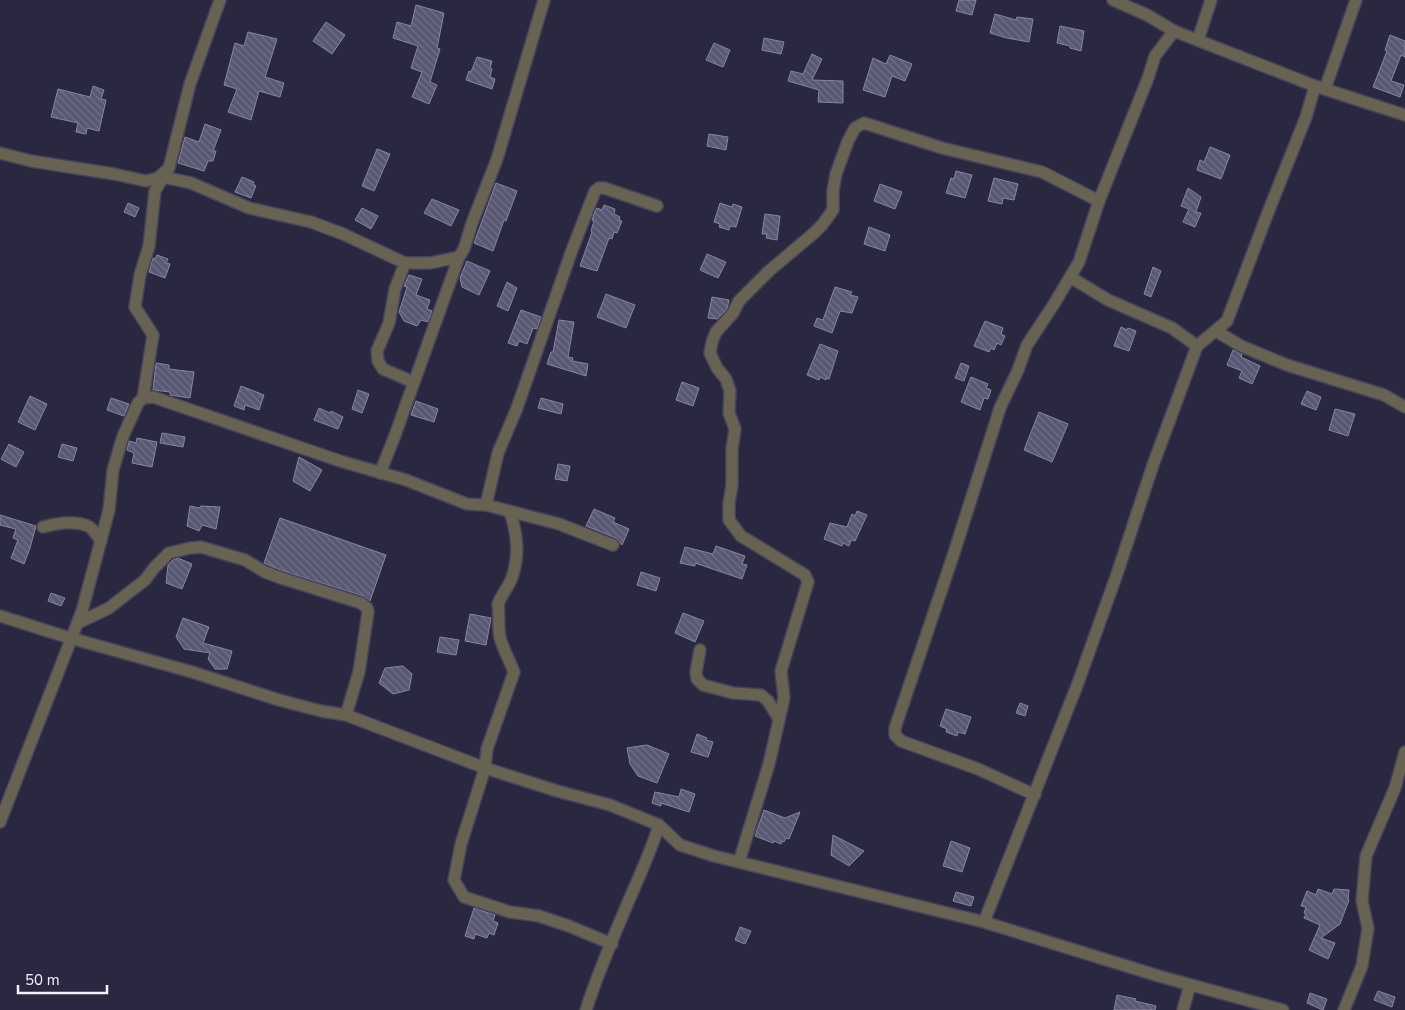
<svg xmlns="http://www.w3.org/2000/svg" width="1405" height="1010" viewBox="0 0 1405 1010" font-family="'Nunito Sans',sans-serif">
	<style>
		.building { fill: url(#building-back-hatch); stroke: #8785a3 }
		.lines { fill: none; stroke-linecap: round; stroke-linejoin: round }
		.minor-casing { stroke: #46445a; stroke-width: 14 }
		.minor { stroke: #686253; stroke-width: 11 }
	</style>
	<defs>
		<pattern id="building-back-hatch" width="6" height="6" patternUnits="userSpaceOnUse" patternTransform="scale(1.25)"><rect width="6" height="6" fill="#595873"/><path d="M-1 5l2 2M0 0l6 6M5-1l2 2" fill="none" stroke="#717088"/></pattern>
	</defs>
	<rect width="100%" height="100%" fill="#2a2840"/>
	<g class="building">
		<path d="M959,0H976L972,15L956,11Z"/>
		<path d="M416,5L444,13L437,48L440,49L430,82L437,85L429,104L412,97L422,72L411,68L418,46L393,38L397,22L411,26Z"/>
		<path d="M995,14L1016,20L1017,17L1033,19L1029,42L1007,38L990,33Z"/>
		<path d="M326,22L345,35L332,54L313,41Z"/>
		<path d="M1060,26L1084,31L1081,51L1070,48V46L1057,43Z"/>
		<path d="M248,32L277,39L265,77L284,83L280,97L259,91L251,120L228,112L237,89L224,85L235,43L244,46Z"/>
		<path d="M1390,35L1405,41V57L1401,55L1391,81L1404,85L1400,97L1373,87L1387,51L1385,50Z"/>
		<path d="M764,38L784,42L781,54L762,50Z"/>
		<path d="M714,43L730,50L723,67L706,60Z"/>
		<path d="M812,54L822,59L812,80L843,81V103L818,102L819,90L788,81L791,71L803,74Z"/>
		<path d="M890,55L912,64L905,81L892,76L885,97L863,90L873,58L886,64Z"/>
		<path d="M477,57L492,61L490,68L492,69L490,77L495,79L492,89L466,80L469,71L471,72Z"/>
		<path d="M93,86L104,90L101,99L106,100L99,131L87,128L86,134L76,132L78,123L51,117L58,89L90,97Z"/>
		<path d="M205,124L221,130L213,151H216L213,161H208L204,171L178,163L185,137L199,142Z"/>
		<path d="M709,134L728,137L726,150L707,146Z"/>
		<path d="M1210,147L1230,155L1221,179L1197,170L1200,160L1204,162Z"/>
		<path d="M377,149L390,154L374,191L362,186Z"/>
		<path d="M956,171L972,175L965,198L946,193L951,178L954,179Z"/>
		<path d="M242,177L254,182L253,184L256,186L251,198L235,192Z"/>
		<path d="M994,178L1018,184L1014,200L1003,198L1002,204L988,201Z"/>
		<path d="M496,183L517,191L506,221L504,220L493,251L474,243Z"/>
		<path d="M880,184L902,192L895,209L874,201Z"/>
		<path d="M1188,188L1201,197L1196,212L1201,213L1195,227L1183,222L1189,209L1181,206Z"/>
		<path d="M432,199L459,210L451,226L424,213Z"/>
		<path d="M128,203L139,208L135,217L124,212Z"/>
		<path d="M720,203L732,207L733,204L742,207L736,227L730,226L729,230L719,227L720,224L714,222Z"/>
		<path d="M604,205L615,209L614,214L620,217L619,220L622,221L617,233L614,232L612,239L609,238L597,271L580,266L592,232L591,231L594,221L592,220L595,211L597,208L602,210Z"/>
		<path d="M362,208L378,216L371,229L355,220Z"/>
		<path d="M765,214L780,216L777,240L766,238L767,234H762Z"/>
		<path d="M869,227L890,235L885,251L864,244Z"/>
		<path d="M707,254L726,262L718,278L700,270Z"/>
		<path d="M157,255L168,259L166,263L170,264L165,278L149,272L153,258L155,259Z"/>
		<path d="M467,261L490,271L479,295L462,287L460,278Z"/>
		<path d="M1153,267L1161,271L1151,297L1144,294Z"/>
		<path d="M409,275L422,279L416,295L430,300L427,309L432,311L428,322L421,320L417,326L404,321L399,312L407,287L404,286Z"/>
		<path d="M507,282L517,288L508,311L497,306Z"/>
		<path d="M835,287L852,292L850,295L858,297L852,313L840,311L832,333L814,326L817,318L823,320Z"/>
		<path d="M606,294L635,305L626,328L597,317Z"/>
		<path d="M712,297L729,300L727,309L717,319L708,318Z"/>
		<path d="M521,310L541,317L537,329L533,328L527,344L519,341L517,346L508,343Z"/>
		<path d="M559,320L574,322L568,357L573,358L572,361L588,364L586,376L547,364L551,352H553Z"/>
		<path d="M985,321L1003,328L1001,334L1005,336L1001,345L997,343L994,350L991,348L989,352L974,346Z"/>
		<path d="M1121,327L1127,330L1128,328L1136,331L1129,351L1114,346Z"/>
		<path d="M820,344L838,351L829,379L826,378V380L820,377L819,380L807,375Z"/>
		<path d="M1233,350L1242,354L1241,357L1260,366L1252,384L1239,378L1242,371L1227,365Z"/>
		<path d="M156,363L169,365V369L194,372L190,398L170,395V392L153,390Z"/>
		<path d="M961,363L969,366L964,381L955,378Z"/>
		<path d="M971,377L988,384L986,388L991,390L988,399L984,398L980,410L961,402Z"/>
		<path d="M682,382L699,388L693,406L676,400Z"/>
		<path d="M241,386L264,395L259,410L245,405L244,410L234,406Z"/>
		<path d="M358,390L369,394L362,413L352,409Z"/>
		<path d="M1307,391L1321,397L1316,410L1301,404Z"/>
		<path d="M30,396L47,404L35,430L18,422Z"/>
		<path d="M111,398L129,404L124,416L107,410Z"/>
		<path d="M541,398L563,404L561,414L538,408Z"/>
		<path d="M416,401L438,409L434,422L411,415Z"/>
		<path d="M319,408L330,413L331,411L343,417L338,429L314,420Z"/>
		<path d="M1335,409L1355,414L1348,436L1329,430Z"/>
		<path d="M1039,412L1068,424L1052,462L1024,450Z"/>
		<path d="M162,433L185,437L183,447L160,443Z"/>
		<path d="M137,438L157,442L152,467L132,463L134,453L127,450L129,441L136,443Z"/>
		<path d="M9,444L24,452L16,467L1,459Z"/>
		<path d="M62,444L77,448L73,461L58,457Z"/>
		<path d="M299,457L322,470L310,491L293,481Z"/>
		<path d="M558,464L570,466L567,481L555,479Z"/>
		<path d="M190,506L199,508L201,506L220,507L216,529L202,525L199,531L187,526Z"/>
		<path d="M594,509L615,518L613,522L629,529L622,545L616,538L586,526Z"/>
		<path d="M857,511L867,515L855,541L851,540L849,546L843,543L842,546L824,539L830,523L847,527L852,514L855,516Z"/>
		<path d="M0,515L36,526L30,548L24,564L11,558L18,540L13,538L16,529L0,525Z"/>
		<path d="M280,518L386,555L370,601L363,596L283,571L264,563Z"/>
		<path d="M716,546L745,556L742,564L747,565L742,579L695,563V566L680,563L685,547L713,554Z"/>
		<path d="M178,558L192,564L182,589L166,583L168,565L173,560Z"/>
		<path d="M641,572L660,578L656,591L637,585Z"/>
		<path d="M51,593L65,598L61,606L48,601Z"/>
		<path d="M683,613L704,621L695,642L675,633Z"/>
		<path d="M470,614L491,618L486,645L465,641Z"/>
		<path d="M183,618L209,627L203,643L232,651L227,669H215L208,659L210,653L184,649L176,637Z"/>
		<path d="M440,637L459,640L456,655L437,652Z"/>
		<path d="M403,666L412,674L409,690L393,694L379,683L385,668Z"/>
		<path d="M1020,703L1028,706L1025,716L1016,713Z"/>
		<path d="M946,709L971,717L965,734L958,732L957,736L946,732L947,729L940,726Z"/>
		<path d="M697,734L707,738L706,740L713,742L708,757L691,752Z"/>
		<path d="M647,745L669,754L657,783L638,776L630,764L627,748Z"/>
		<path d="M681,789L695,794L689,812L661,803V806L652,803L655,792L679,797Z"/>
		<path d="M764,810L785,818L800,812L789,839L786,838L784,842L782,841L781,844L774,841L773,843L755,836Z"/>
		<path d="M833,835L864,851L849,866L831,855Z"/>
		<path d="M951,841L970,848L962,872L943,866Z"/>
		<path d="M1318,889L1332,894L1334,889L1349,890L1348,900H1349L1340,924L1321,938L1335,943L1328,959L1309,950L1320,925L1304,918L1306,914L1304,913L1306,907L1301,906L1307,891L1316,895Z"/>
		<path d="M956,892L974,897L971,906L953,901Z"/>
		<path d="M474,908L495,915L493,921L498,923L494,935L489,933L487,938L475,934L474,939L465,936Z"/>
		<path d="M740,927L751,931L745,944L735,940Z"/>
		<path d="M1378,991L1395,997L1392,1007L1374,1000Z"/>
		<path d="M1310,993L1327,999L1323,1010L1307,1003Z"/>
		<path d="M1117,995L1136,999L1135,1001L1156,1006L1155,1010H1114Z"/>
	</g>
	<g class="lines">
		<defs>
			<g id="minor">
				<path d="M1113,0L1147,15L1174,31L1315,86L1405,115"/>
				<path d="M1198,40L1211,0"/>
				<path d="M1325,89L1356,0"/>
				<path d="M0,153L31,161L114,174L146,181L158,178L169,168L190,84L220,0"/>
				<path d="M163,177L191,183L249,208L311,222L343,234L405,263H430L459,257"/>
				<path d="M405,263L395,289L389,323L377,351L378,361L383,369L413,382"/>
				<path d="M1216,331L1241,346L1287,365L1384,395L1405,407"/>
				<path d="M1197,346L1227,321L1267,215L1306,117L1315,86"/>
				<path d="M143,398L153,335L135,307L140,275L149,246L155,191L165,174"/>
				<path d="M380,473L394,438L459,257L464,249L472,223L497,159L544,0"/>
				<path d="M486,505L498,453L517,408L572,250L595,191L599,188H604L657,206"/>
				<path d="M510,512C518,535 520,557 511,580C507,589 501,596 498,604C500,617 497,630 501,641C505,652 510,662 514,672L487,749L485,768L461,844L454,880L464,897L510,912L539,916L569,926L612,944"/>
				<path d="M43,527C57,523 74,520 88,526C93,528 97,536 101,541"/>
				<path d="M0,616L70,638L192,672L279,700L321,711L346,715L485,768L557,791L610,805L659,825L680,845L714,856L984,922L1162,977L1283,1010"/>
				<path d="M78,623L109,608L145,580L154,568L169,553L190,548L201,547L245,560L265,572L281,578L361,603L367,608L368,612L359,672L346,715"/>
				<path d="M700,650L696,672L697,679L703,685L733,693L761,695L768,701L779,719"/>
				<path d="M1035,795L978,769L901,741L895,735V728L954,553L1000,408L1018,370L1027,345L1054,304L1079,262L1099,201L1148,78L1155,56L1174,31"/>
				<path d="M0,822L82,611L109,510L113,470L123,436L138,403L143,398L153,397L340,461L406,480L467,504L486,505L559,524L613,545"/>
				<path d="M739,862L769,764L784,698L781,671L808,582L805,575L741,536L729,520V504L732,485V449L735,429L729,413L730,391L726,379L717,368L710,353L712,342L716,332L733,313L739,301L769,271L814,233L822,225L833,210V191L836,174L848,141L855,128L864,123L942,148L1042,172L1099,201"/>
				<path d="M984,922L1078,683L1117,574L1153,465L1197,346L1172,328L1108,300L1070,277"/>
				<path d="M586,1010C598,972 614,936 629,900C640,875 651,851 659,825"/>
				<path d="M1183,1010L1190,985"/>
				<path d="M1344,1010L1362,966L1368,928L1362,901L1366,856L1395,788L1405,752"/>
			</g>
		</defs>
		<use href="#minor" class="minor-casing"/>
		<use href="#minor" class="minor"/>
	</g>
	<path d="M18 985v8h89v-8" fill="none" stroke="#f3f2fc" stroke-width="2.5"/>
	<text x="25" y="985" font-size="15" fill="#f3f2fc" stroke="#2a2840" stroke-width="4" paint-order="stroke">50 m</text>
</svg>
